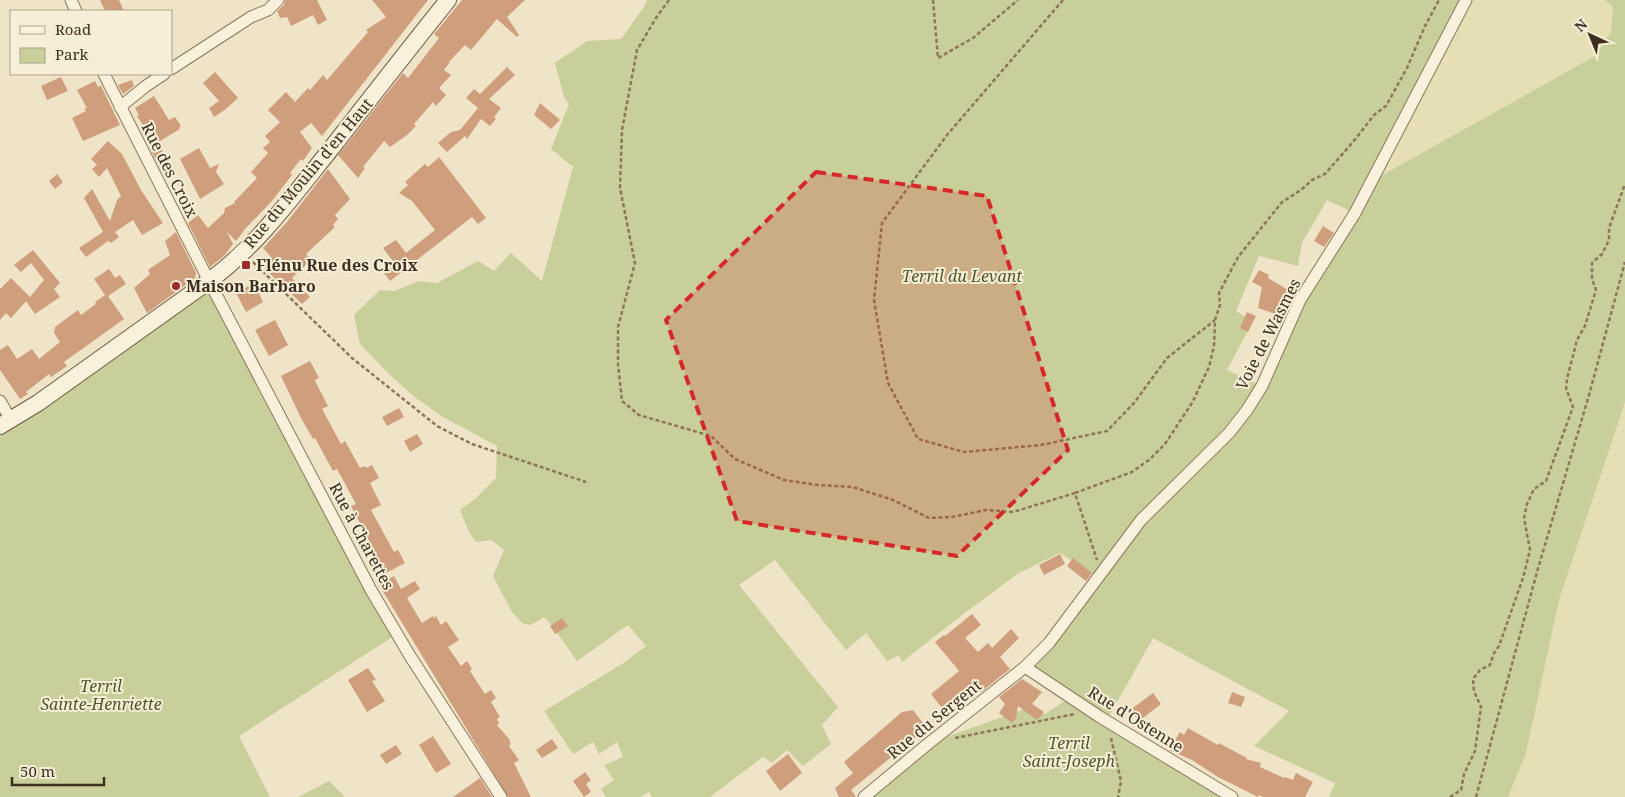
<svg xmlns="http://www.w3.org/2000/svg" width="1625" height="797" viewBox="0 0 1625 797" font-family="'Noto Serif',serif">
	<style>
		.farmland { fill: #e6deb5 }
		.green { fill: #c9cf9b; fill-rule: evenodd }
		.building { fill: #cf9f7d }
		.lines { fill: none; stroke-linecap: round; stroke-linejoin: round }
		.street-casing { stroke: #8d765c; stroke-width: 13 }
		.secondary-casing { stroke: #6f573f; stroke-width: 18 }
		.path { stroke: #8d765c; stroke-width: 2.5; stroke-dasharray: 4 2.5; stroke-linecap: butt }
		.street { stroke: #faf1dc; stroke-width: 11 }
		.secondary { stroke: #faf1dc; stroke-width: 16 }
		.marked { fill: #d62828; fill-opacity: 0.2; stroke: #d62828; stroke-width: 4; stroke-dasharray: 10 6; stroke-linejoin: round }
		.poi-dot { fill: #9e2a2b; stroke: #f7eed8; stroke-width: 2 }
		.labels { text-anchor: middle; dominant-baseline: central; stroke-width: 4; stroke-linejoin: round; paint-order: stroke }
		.street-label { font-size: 16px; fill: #3d2e20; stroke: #f7eed8 }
		.poi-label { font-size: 16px; font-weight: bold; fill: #3d2e20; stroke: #f7eed8; text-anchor: start }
		.park-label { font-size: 16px; font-style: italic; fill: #4d5a26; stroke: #f7eed8 }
	</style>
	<rect width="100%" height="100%" fill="#f0e4c8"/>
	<g class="farmland">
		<path d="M1463,0H1605L1613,7L1611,32L1595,56L1371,182Z"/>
		<path d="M1625,402V797H1508L1526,752L1559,600Z"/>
	</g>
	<g class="green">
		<path d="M647,0H1463L1372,181L1595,56L1611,32L1613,7L1605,0H1625V402L1559,600L1526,753L1508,797H1329L1335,783L1254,746L1289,711L1153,638L1106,722L1232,797H864L929,743L1025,709L1045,714L1066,700L1025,667L1098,577L1060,553L1019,573L966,612L902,662L899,655L887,661L866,633L846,650L775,560L739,585L838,707L822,725L831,744L803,766L787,750L772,763L763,757L710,797H652L649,792L640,797H606L601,789L614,780L604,765L623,757L617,742L599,754L593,742L573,754L544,711L622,664L646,646L628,625L577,661L550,623L544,617L531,625L522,623L512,612L493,576L504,550L491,540L476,542L469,532L460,510L474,500L496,478L497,446L443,417L417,399L391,376L360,344L354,315L380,290L395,291L418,281L437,283L478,261L494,271L511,253L542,281L573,167L551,149L569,104L564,97L555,63L587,41L621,39L644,7ZM1327,200L1354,213L1300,300L1262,386L1227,370L1253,321L1236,311L1259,256L1298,266L1302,243Z"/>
		<path d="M209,281L397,634L239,736L270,797H0V426Z"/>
		<path d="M329,781L345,797H298Z"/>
	</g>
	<g class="building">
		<path d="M100,0H119L124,11H105Z"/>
		<path d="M285,0H317L327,20L318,25L313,15L291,26L287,17L280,18L277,11L284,5Z"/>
		<path d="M372,0H428L322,136L311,123L300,132L312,148L303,161L301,159L290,173L292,175L271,202L245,229L236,241L227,232L233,244L225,255L210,267L188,223L198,215L208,228L224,213L225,208L235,203L234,202L257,178L251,172L268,153L263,148L270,142L265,136L280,122L268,110L286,92L295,102L308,88L310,90L323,75L327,80L368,32L366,30L386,17Z"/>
		<path d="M462,0H525L507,17L519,35L517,37L497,19L471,50L465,45L449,62H450L444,70L451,75L439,88L446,95L436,106L433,102L414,124L416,126L407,135L390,147L384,141L363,167L365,168L358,178L338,155L403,73L408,78L439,38L434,34Z"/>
		<path d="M507,67L515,75L489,99L501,108L494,117L496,119L490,126L481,119L467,139L465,136L447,152L438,143L451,132L460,130L478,108L466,98L474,89L480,94Z"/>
		<path d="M215,72L238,98L226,109L214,117L209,108L219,101L203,83Z"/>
		<path d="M61,77L68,91L47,100L41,86Z"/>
		<path d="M132,80L134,86L123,94L118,85Z"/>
		<path d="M95,81L98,87L101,86L120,125L83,141L72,118L86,111L84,109L87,108L77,90Z"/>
		<path d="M154,96L169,120L175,117L181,126L179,128L180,129L155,144L137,116L139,115L135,108Z"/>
		<path d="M540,103L560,120L551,129L534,115Z"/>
		<path d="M108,141L122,154L141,190L163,223L142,235L133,220L115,232L119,237L111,243L108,241L86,257L79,248L103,232L84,198L92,189L110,221L117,200L121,196L107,168L99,177L92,169L97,165L91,159Z"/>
		<path d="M158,144L169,162L160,168L150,148Z"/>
		<path d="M199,148L210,168L219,164L216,172L224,184L200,199L180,159Z"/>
		<path d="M439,157L486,218L478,224L472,217L390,281L384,273L395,264L383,248L396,240L406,253L435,230L412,201L399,193L408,185L405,182L425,164L428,167Z"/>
		<path d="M328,169L350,199L335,215L338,219L333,225L335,227L306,254L311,260L292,278L310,297L302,304L262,266L271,257L263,248L287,222Z"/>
		<path d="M57,174L63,182L55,189L49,181Z"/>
		<path d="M1323,226L1334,233L1324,247L1314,241Z"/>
		<path d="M176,232L196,273L195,278L147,313L134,288L150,274L148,270L170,255L165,241Z"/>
		<path d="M33,250L60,283L54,289L60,297L35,314L26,301L29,298L11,318L6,313L0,320V289L11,278L30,297L44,280L31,263L21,272L14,265Z"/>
		<path d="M109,269L115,278L120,275L126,284L108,296L124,319L64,362L67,366L51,377L49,374L26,392L28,394L20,399L0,370V350L8,345L17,359L32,349L39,359L60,342L54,333L55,327L78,310L81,315L96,304L95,302L105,295L94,279Z"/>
		<path d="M1259,270L1269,275L1268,278L1295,294L1284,317L1258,308L1262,287L1252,282Z"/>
		<path d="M254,283L263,302L246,312L236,293Z"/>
		<path d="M1247,312L1256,316L1248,332L1240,328Z"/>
		<path d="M275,320L288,345L269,356L255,330Z"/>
		<path d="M310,361L319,378L315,380L316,383L328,406L322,409L341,444L345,441L360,468L365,466L366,468L372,465L379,478L370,483L381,505L371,510L394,552L398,550L405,563L386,573L351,506L356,504L337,469L333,471L315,438L313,439L301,418L281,376Z"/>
		<path d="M399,408L404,417L387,426L382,417Z"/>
		<path d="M417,434L423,444L410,452L404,441Z"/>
		<path d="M1060,554L1065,564L1044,575L1039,565Z"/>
		<path d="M1073,558L1092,573L1086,581L1067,566Z"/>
		<path d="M394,576L401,589L415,581L420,589L407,598L422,623L433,616L434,618L436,616L441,625L446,621L459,640L448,647L461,666L467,661L472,669L470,671L485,694L491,690L496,698L491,702L500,717L497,719L499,723L497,725L510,740L509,741L511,744L509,746L519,760L514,763L531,797H508L379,585Z"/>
		<path d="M972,614L981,625L965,638L978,652L988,643L992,648L1011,629L1019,638L1000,657L1010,669L981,692L974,684L942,708L931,694L959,671L935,642L944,635L945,636Z"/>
		<path d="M562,618L568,626L555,634L550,626Z"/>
		<path d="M368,668L376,680L372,681L385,701L367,712L348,680Z"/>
		<path d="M1022,679L1042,692L1032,704L1044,712L1037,720L1018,706L1016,718L1012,723L999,713L1005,704L999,697Z"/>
		<path d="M1232,692L1245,697L1241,707L1228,703Z"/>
		<path d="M1153,693L1161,704L1139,721L1130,710Z"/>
		<path d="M913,710L927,728L851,790L856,797H839L835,788L853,773L844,762L902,712Z"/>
		<path d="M1188,728L1218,745L1219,743L1247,758L1246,759L1261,763L1260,767L1284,778L1285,777L1293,780L1296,773L1313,782L1305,797H1263L1259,795L1258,797L1218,777L1192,760L1169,750L1180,732L1184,735Z"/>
		<path d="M433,736L451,764L436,773L419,745Z"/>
		<path d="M552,739L558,748L542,758L536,750Z"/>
		<path d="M396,745L402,754L386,764L380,755Z"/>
		<path d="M788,754L802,773L780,791L766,771Z"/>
		<path d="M585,772L591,780L586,784L591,792L584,797L573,781Z"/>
		<path d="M480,778L492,797H453Z"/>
	</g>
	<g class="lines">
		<defs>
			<g id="street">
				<path d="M71,0L76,11"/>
				<path d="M171,69L251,17L268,10L278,0"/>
				<path d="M104,74L209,281L371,590L410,656L501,797"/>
				<path d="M120,107L146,86L164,74"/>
				<path d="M0,401L11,420"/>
				<path d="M1025,667L1100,717L1232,797"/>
				<path d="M864,797L929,743L1025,667L1049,643L1141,520L1229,433L1247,410L1262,386L1300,300L1355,213L1466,0"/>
			</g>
			<path id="secondary" d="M0,426L38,403L209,281C257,246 293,196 330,150C369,100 408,50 448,0"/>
		</defs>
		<use href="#street" class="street-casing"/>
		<use href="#secondary" class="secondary-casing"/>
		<g class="path">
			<path d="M669,0L656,18L637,50L622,130L620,188L635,263L618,327V364L622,401L639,415L711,436L735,459L784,480L817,485L853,487L893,500L929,518L952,517L986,510L1013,512L1075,493L1097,560"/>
			<path d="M933,0L938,58L973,38L1018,0"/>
			<path d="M1063,0L947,135L882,223L874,300L888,383L918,439L964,452L1041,445L1107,431L1134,403L1167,358L1215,320"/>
			<path d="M253,262L352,358L437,426L472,444L586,482"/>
			<path d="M1075,493L1132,472L1149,460L1165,444L1192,403L1209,367L1214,346L1215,320L1220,305L1219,293L1238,257L1282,202L1301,190L1312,180L1325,174L1353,142L1374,115L1386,106L1407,68L1425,26L1439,0"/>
			<path d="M955,738L1075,714"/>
			<path d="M1111,738L1121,781L1118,797"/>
			<path d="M1450,797L1461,790L1464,774L1475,751L1481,707L1474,691L1473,679L1480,670L1490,665L1494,653L1499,646L1523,578L1530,550L1524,518L1527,504L1534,489L1546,481L1573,407L1566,388L1567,379L1577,340L1585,326L1596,290L1592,279V263L1602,254L1609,240V228L1625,184"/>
			<path d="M1476,797L1537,572L1589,395L1625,262"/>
		</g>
		<use href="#street" class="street"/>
		<use href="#secondary" class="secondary"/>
	</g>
	<path class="marked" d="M816,172L987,196L1068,450L957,556L737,521L666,320Z"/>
	<g class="poi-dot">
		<rect x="241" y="260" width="10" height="10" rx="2.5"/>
		<circle cx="176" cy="286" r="5"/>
	</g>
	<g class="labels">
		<g class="street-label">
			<text transform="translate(170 170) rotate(63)">Rue des Croix</text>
			<text transform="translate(308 173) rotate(-50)">Rue du Moulin d'en Haut</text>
			<text transform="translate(1268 334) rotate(-63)">Voie de Wasmes</text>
			<text transform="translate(362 536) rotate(62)">Rue à Charettes</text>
			<text transform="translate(934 719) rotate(-39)">Rue du Sergent</text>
			<text transform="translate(1136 719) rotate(32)">Rue d'Ostenne</text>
		</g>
		<g class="poi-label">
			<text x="256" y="265">Flénu Rue des Croix</text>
			<text x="186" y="286">Maison Barbaro</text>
		</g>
		<g class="park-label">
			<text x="962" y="276">Terril du Levant</text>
			<text x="101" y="686">Terril<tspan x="101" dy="18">Sainte-Henriette</tspan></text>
			<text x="1069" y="743">Terril<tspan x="1069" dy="18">Saint-Joseph</tspan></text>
		</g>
	</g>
	<rect x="10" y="10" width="162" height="65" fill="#f7eed8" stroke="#ada18e"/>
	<rect x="20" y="26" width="25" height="8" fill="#faf1dc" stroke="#ada18e"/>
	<text x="55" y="35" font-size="15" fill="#3d2e20">Road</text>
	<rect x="20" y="48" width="25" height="15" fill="#c9cf9b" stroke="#ada18e"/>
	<text x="55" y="60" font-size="15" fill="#3d2e20">Park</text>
	<g transform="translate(1590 35) rotate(316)" stroke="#f7eed8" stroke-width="4" paint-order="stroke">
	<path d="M0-4L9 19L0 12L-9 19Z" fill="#3d2e20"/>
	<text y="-8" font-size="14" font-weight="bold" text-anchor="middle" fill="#3d2e20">N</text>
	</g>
	<path d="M12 777v8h92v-8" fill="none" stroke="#3d2e20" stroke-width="2.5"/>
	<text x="20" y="777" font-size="15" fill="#3d2e20" stroke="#f7eed8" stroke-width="4" paint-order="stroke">50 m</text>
</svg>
